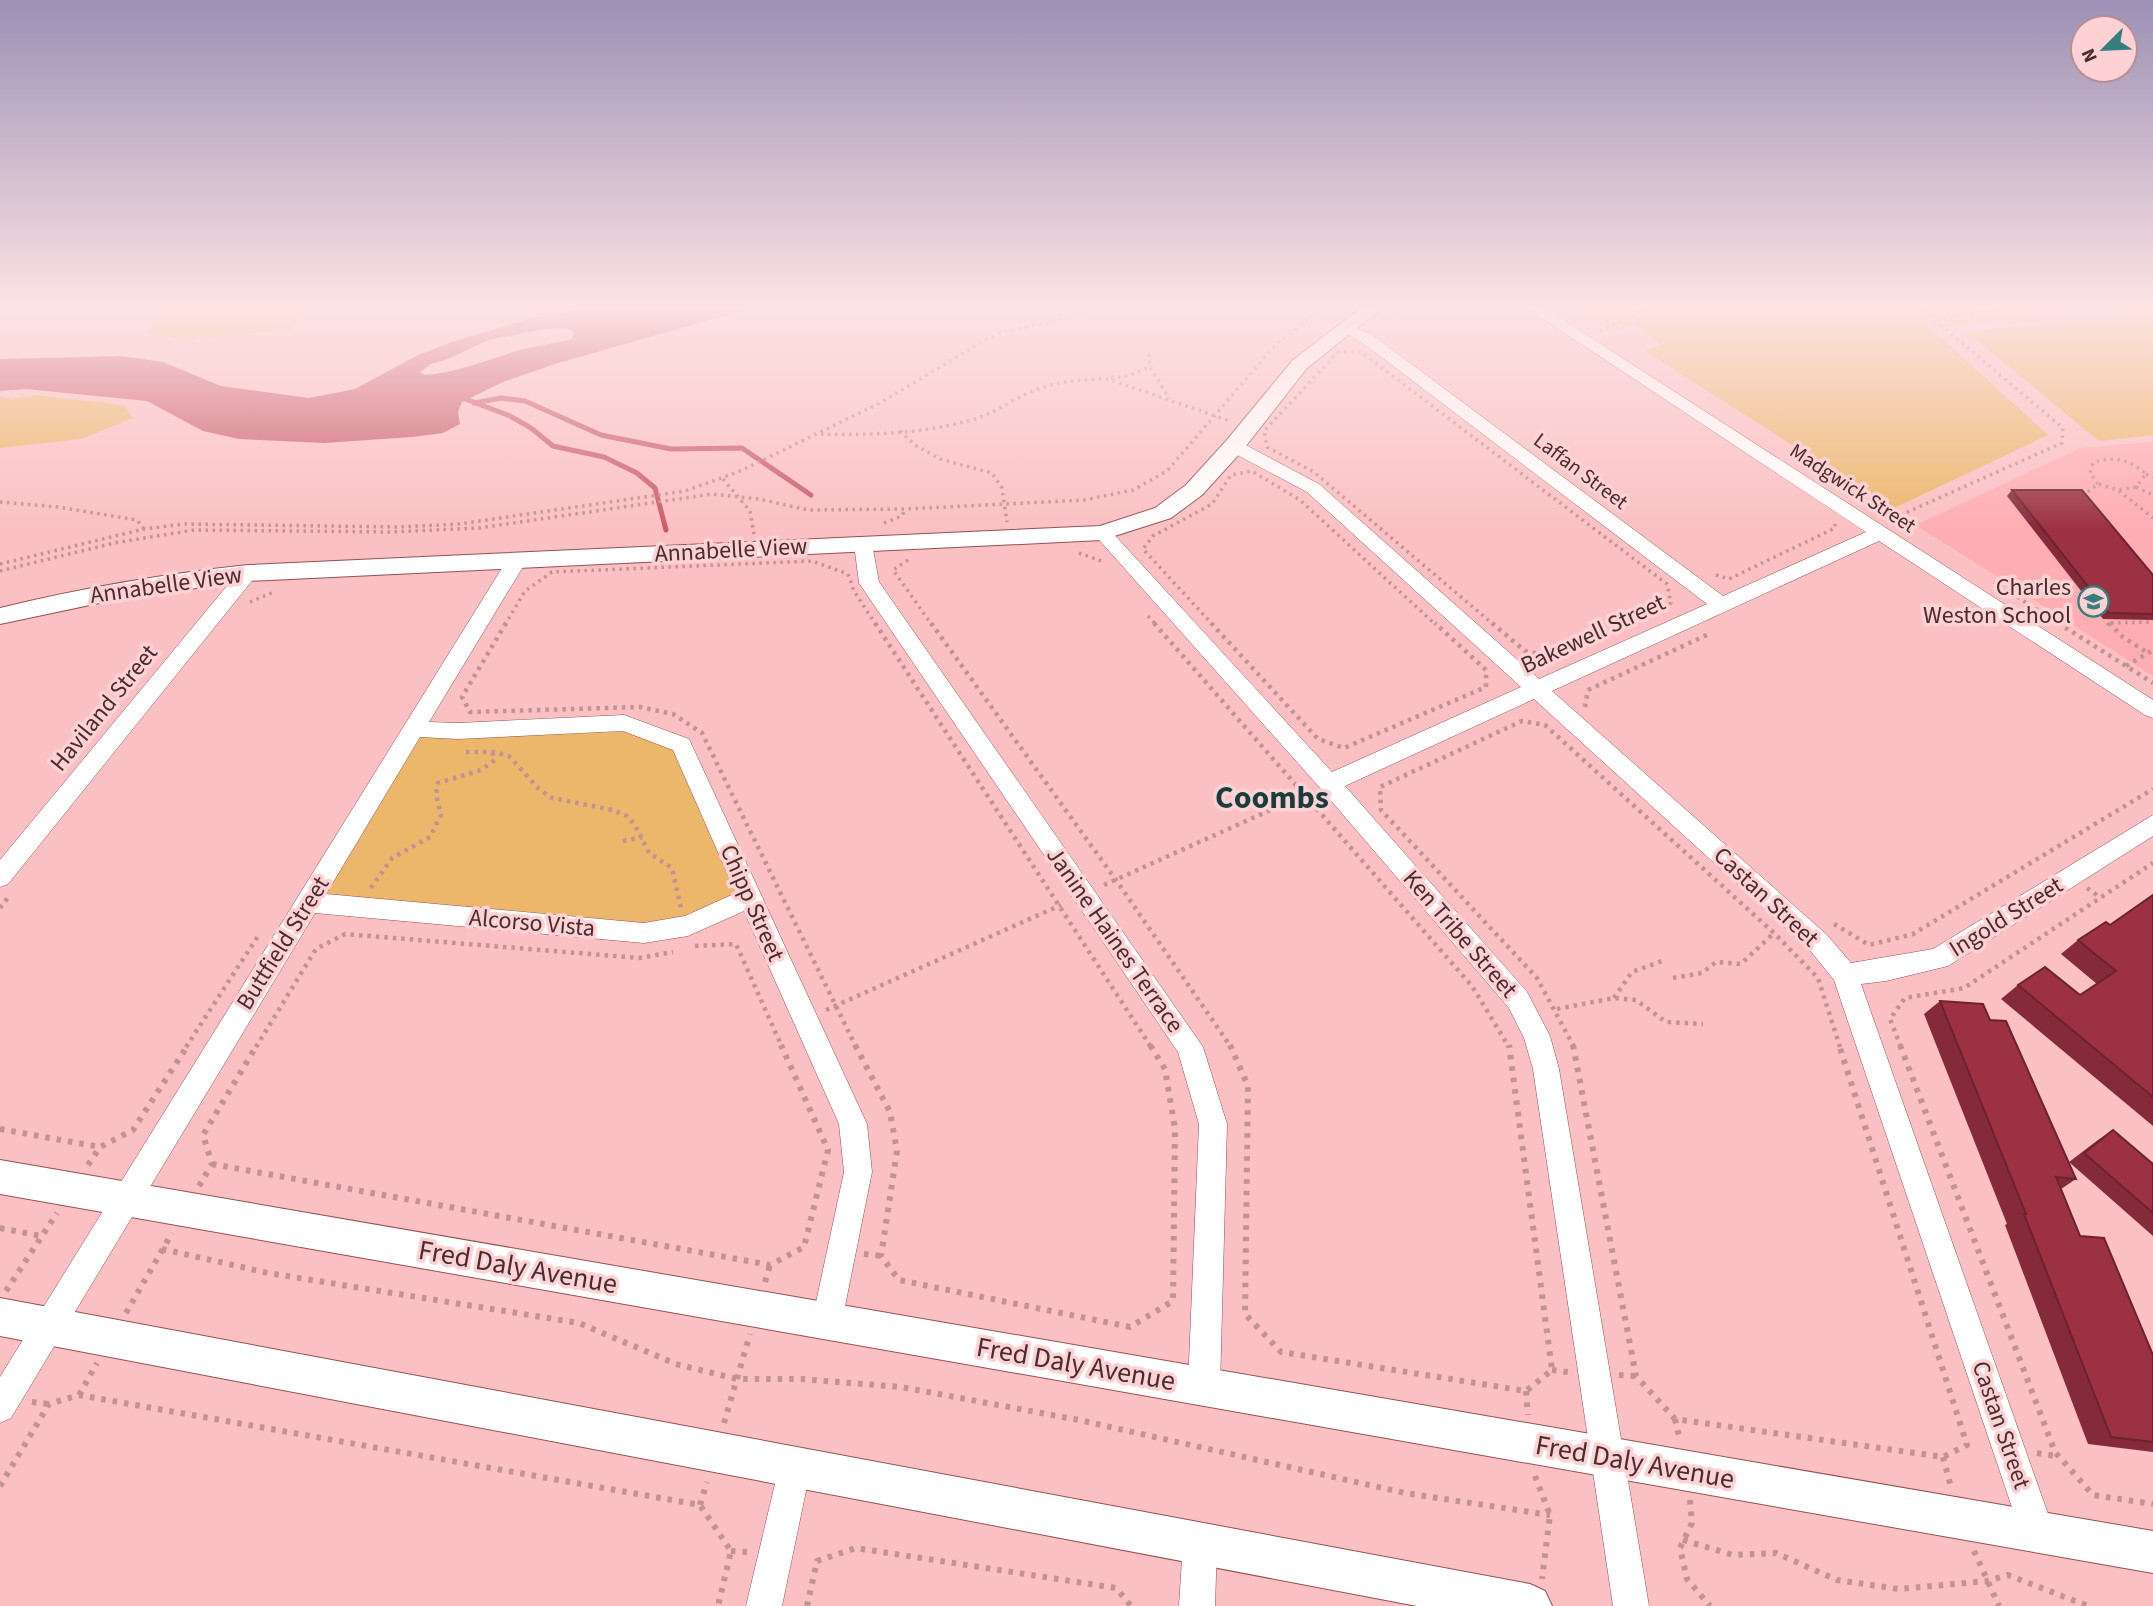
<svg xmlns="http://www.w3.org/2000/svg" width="2153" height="1606" viewBox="0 0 2153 1606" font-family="'Source Sans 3',sans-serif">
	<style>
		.built { fill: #feadb3 }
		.green { fill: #ecb76b }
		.water { fill: #ca5b69; fill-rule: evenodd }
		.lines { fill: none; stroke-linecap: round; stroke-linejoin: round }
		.stream { stroke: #ca5b69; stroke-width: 5 }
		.minor-casing { stroke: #905056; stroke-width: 1 }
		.tertiary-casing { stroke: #905056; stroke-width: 2 }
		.path-far2 { stroke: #c39294; stroke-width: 3.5; stroke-dasharray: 2.5 4.5; stroke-linecap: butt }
		.path-far1 { stroke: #c39294; stroke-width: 4.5; stroke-dasharray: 3.5 5; stroke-linecap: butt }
		.path { stroke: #c39294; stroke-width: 6; stroke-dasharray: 4.5 7; stroke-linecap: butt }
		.minor { fill: #fff; fill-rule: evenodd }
		.tertiary { fill: #fff; fill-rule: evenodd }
		.wall { fill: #852a3a }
		.building { fill: #9b3143; stroke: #6c222f; stroke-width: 2 }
		.labels { text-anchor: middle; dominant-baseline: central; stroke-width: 7; stroke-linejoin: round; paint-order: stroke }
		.far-street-label { font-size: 21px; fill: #482c2e; stroke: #fed1d4 }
		.street-label { font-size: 24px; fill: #482c2e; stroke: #fed1d4 }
		.poi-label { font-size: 24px; fill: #482c2e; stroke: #fed1d4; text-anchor: end }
		.near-street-label { font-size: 28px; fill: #482c2e; stroke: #fed1d4 }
		.district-label { font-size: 32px; font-weight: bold; fill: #193c3c; stroke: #fed1d4 }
	</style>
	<rect width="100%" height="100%" fill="#fbc0c3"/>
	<path class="built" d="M2153,442V676L1916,525L2080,448Z"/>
	<g class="green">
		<path d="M174,305H307L292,329L187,340L146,332Z"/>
		<path d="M1572,305H1693L1664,316L1698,305H1905L2048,435L1892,509L1645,351L1661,345L1635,324L1613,331Z"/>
		<path d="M1914,305H2126L1937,328Z"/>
		<path d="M2153,313V435L2099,441L1967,332Z"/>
		<path d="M36,395L124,405L133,418L81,439L0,448V397L12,399Z"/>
		<path d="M624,723L681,745L750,897L688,926L309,902L415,729Z"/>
	</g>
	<path class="water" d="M610,305H763L558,363L503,382L462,402L458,412L460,424L443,433L412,437L324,443L239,439L203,431L147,401L26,389L0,391V359L120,356L163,362L221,386L309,398L355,389L418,355L452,342L531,318ZM567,328L574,332L572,339C553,344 533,346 513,352C483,361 456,373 424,375L420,372L431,364L448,359L488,340L545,329Z"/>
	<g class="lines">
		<g class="stream">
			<path d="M460,397L510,416L531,428L553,446L604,457L637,473L655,488L666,530"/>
			<path d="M474,403L501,398L525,401L601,435L671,449L742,448L811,495"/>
		</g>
		<defs>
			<g id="minor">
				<path d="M1522,305H1540L2153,700V718L2145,715L1879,541L1552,691L1827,935L1851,963L1933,949L2153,815V836L1948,966L1886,981L1861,984L2054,1531L2049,1543L2037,1548L2025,1543L2020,1531L1834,980L1809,949L1534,699L1345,786L1527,992L1550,1036L1559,1069L1649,1606H1613L1533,1069L1524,1038L1509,1008L1321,789L1093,533L1102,527L1109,529L1332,772L1521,687L1307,492L1228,450L1225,446L1228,442H1240L1319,484L1539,679L1707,604L1363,343L1340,330L1337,327L1340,324H1350L1375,337L1723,596L1866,532Z"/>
				<path d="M863,538L872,544L879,582L1203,1047L1227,1124L1220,1387L1215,1398L1204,1403L1193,1398L1188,1387L1199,1124L1178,1052L859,583L854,544Z"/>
				<path d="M517,554L524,556L527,560L429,722L458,723L624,715L689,739L867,1124L872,1172L842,1321L838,1332L827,1336L816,1332L812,1321L844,1172L839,1124L744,911L688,936L644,943L315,913L11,1418L0,1423V1377L507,560L510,556ZM623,731L673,750L736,893L685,916L644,923L326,894L420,737L458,739Z"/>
				<path d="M248,567L255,569L258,573L255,577L8,884L0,887V860L241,569Z"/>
				<path d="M795,1451L807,1455L811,1467L782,1606H746L779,1467L783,1455Z"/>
				<path d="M1200,1527L1212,1532L1217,1544L1215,1606H1179L1183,1544L1188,1532Z"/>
			</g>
			<g id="tertiary">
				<path d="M1365,305H1386L1307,368L1242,451L1202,495L1171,518L1102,540L248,581L123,598L0,624V608C82,588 164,574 248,565L1100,526L1155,508L1186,485L1226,441L1293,360Z"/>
				<path d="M0,1160L2153,1531V1573L0,1194Z"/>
				<path d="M0,1298L1530,1584L1545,1591L1552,1606H1417L0,1336Z"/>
			</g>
		</defs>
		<use href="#minor" class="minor-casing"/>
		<use href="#tertiary" class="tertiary-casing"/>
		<g class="path-far2">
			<path d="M1393,314L1405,305"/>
			<path d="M1937,320L2018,305"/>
			<path d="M1600,331L1656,305"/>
			<path d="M1149,354L1150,367L1169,398"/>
			<path d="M1111,378L1128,376L1150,367"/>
			<path d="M900,431L915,445L940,459L992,473L1002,488L1007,522"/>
			<path d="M821,434C871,435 922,434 971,420C990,415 1006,404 1024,395C1051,382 1079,379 1108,379L1230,421"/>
			<path d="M2146,474L2153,477"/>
			<path d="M723,479L750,511L754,534"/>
			<path d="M2098,484L2090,473L2093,463C2113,455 2130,460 2146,474L2136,487L2118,490"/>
			<path d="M2136,487L2153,495"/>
			<path d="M2082,496L2098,484L2118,490L2153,518"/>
			<path d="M0,502L58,507L137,520L144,529"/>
			<path d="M1894,518L2062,443L2063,428L1936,321L1924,305"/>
			<path d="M884,523L902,516L905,509"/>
			<path d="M1079,553L1104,562"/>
			<path d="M908,560L893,570L932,625"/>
			<path d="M0,564L144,529L185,524L399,527L459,524L685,491L738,472L878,404L987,339L1007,331L1077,317L1105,305"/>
			<path d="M0,571L114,543L194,530L391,532L479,528L712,494L759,499L808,510L905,509L1084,500L1133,490L1167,471L1278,342L1328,305"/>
			<path d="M1716,575L1729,579L1835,528V524"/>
			<path d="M1994,582L2061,625"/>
			<path d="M250,602L274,592"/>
			<path d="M1148,616L1156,625"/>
			<path d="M505,625L525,591L552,572L812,561L848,574L854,591L876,625"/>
			<path d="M1213,625L1143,549L1153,536L1212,504L1231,475L1252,471L1300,500L1436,625"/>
			<path d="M1494,625L1314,472L1267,447L1264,431L1338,352H1361L1667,584L1671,603L1623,625"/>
			<path d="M2109,625L2107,623L2153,622"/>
		</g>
		<g class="path-far1">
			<path d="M506,623L462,697L470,712L640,707L673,714L702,733L856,1047"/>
			<path d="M875,623L1151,1047"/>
			<path d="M931,623L1116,880L1231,1047"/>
			<path d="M1154,623L1472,986L1509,1047"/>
			<path d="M1211,623L1318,739L1344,748L1486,687V670L1435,623"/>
			<path d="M1492,623L1525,651L1552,657L1627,623"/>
			<path d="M2058,623L2153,683"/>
			<path d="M2109,623L2123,637L2148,653"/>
			<path d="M2126,666L2153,650"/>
			<path d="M1588,690L1711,633"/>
			<path d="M1585,707L1588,690"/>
			<path d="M466,752H494L509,756L539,789L552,798L613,810L627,816L635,825L649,853L672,868L681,908"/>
			<path d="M623,841L642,837"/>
			<path d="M1104,885L1306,794"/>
			<path d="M371,888L392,858L430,837L441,815L436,795L438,783L481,770L495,760L492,752"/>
			<path d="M2087,888L2101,898"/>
			<path d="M0,908L10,895"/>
			<path d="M1834,924L1869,945L1913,934L2153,789"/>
			<path d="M695,946L736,944L782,1047"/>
			<path d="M1673,978L1702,973L1716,962L1741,964L1774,933"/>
			<path d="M1614,998L1632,972L1662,961"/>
			<path d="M1557,1009L1614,998L1636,1000L1666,1022L1703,1024"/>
			<path d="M826,1010L1061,905"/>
			<path d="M186,1047L260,933"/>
			<path d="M256,1047L316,949L345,934L639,958L673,952"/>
			<path d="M1574,1047L1537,978L1381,810L1380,787L1522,721L1545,725L1774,933L1818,978L1840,1047"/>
			<path d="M1901,1047L1890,1019L1905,998L1964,988L2153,863"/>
		</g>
		<g class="path">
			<path d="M855,1045L890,1112L897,1151L881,1256L899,1280L1130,1327L1173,1301L1175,1129L1165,1069L1150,1045"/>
			<path d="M1230,1045L1248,1086L1245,1314L1281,1352L1526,1391L1552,1370L1509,1045"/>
			<path d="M1573,1045L1636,1376L1675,1419L1943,1457L1967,1445L1839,1045"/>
			<path d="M1900,1045L2055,1452L2093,1495L2153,1504"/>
			<path d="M0,1129L100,1147"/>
			<path d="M212,1164L770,1265L804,1247L828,1150L781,1045"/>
			<path d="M88,1165L100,1147L133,1130L188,1045"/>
			<path d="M199,1186L212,1164L203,1135L257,1045"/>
			<path d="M0,1228L41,1236"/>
			<path d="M162,1249L268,1273L579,1323L676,1364L737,1379H801L901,1387L1079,1420L1405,1493L1550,1515"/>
			<path d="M864,1254L881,1256"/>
			<path d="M765,1282L770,1265"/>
			<path d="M6,1291L57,1213"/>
			<path d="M126,1313L172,1233"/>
			<path d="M1552,1370L1568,1372"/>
			<path d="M1619,1375L1636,1376"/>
			<path d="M1526,1391L1528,1415"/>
			<path d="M79,1395L97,1363"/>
			<path d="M32,1402L49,1404"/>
			<path d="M1675,1419L1680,1440"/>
			<path d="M724,1423L750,1334"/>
			<path d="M2037,1453L2056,1456"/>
			<path d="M1943,1457L1951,1487"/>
			<path d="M1535,1476L1550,1515L1542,1579"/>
			<path d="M0,1486L49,1404L79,1395L700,1505L731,1551L718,1606"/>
			<path d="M1690,1500L1692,1523L1680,1548L1687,1579L1710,1606"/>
			<path d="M700,1505L707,1482"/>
			<path d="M1683,1540L1733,1555L1776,1553L1837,1580L1899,1589L1987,1581L2008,1575L2088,1606"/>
			<path d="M731,1551L747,1552"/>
			<path d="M1974,1551L1999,1606"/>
			<path d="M807,1606L817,1561L856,1548L1116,1588L1131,1606"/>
		</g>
		<use href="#minor" class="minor"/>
		<use href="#tertiary" class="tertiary"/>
	</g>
	<g class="wall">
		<path d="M2012,490L2153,575V620L2103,619L2007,496Z"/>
		<path d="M2153,895V1126L2001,999L2018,985L2080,995L2097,984L2061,954L2078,940L2110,925Z"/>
		<path d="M1940,1001L1990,1020L2076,1179L2061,1189L2080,1236L2153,1355V1452L2088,1444L2005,1225L2007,1224L1924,1014Z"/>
		<path d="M2113,1130L2152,1163L2153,1162V1236L2069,1162L2098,1140Z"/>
	</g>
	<g class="building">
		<path d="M2012,490H2082L2153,575V614L2109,613Z"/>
		<path d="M2153,895V1097L2018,985L2045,967L2080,995L2116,971L2078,940L2106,922L2110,925Z"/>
		<path d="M1940,1001L1983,1004L1990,1020L2006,1021L2076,1179L2056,1177L2080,1236L2104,1238L2153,1355V1442L2111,1437L2024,1214H2026Z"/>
		<path d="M2113,1130L2153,1164V1213L2084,1153Z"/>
	</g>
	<linearGradient id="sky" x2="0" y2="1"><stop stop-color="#9c90b5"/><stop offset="0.58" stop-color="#fde3e4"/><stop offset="1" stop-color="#fde3e4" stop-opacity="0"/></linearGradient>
	<rect width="2153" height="530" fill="url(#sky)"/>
	<defs>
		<symbol id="school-ring" viewBox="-11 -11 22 22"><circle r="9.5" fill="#fed1d4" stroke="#357e7d" stroke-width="1.5"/><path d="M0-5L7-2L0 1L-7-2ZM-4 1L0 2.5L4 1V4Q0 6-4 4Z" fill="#357e7d"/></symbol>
	</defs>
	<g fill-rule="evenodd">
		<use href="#school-ring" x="2076" y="584" width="35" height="35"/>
	</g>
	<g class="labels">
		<g class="far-street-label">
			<text transform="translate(1581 471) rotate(37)">Laffan Street</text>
			<text transform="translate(1853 488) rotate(33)">Madgwick Street</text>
		</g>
		<g class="street-label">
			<text transform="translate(731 550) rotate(-3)">Annabelle View</text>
			<text transform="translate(166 585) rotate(-8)">Annabelle View</text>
			<text transform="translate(1593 634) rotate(-25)">Bakewell Street</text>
			<text transform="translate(104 708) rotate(-51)">Haviland Street</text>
			<text transform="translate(1766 897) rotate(43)">Castan Street</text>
			<text transform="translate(752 903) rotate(66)">Chipp Street</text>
			<text transform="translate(2006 917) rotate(-32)">Ingold Street</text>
			<text transform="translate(532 923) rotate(5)">Alcorso Vista</text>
			<text transform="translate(1460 934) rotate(49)">Ken Tribe Street</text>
			<text transform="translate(1115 940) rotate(55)">Janine Haines Terrace</text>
			<text transform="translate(283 943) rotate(-58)">Buttfield Street</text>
			<text transform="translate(2001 1425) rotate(71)">Castan Street</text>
		</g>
		<g class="poi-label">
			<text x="2071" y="587">Charles<tspan x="2071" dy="28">Weston School</tspan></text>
		</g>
		<g class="near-street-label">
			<text transform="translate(518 1267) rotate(10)">Fred Daly Avenue</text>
			<text transform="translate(1076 1364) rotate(10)">Fred Daly Avenue</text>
			<text transform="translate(1635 1462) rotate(10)">Fred Daly Avenue</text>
		</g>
		<g class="district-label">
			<text x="1272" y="798">Coombs</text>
		</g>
	</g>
	<g transform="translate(2104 49) rotate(246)"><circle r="33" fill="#fed1d4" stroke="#b58f92" stroke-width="2"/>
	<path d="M0-5L12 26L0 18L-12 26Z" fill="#357e7d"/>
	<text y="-10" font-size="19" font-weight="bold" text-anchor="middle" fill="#482c2e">N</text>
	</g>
</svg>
